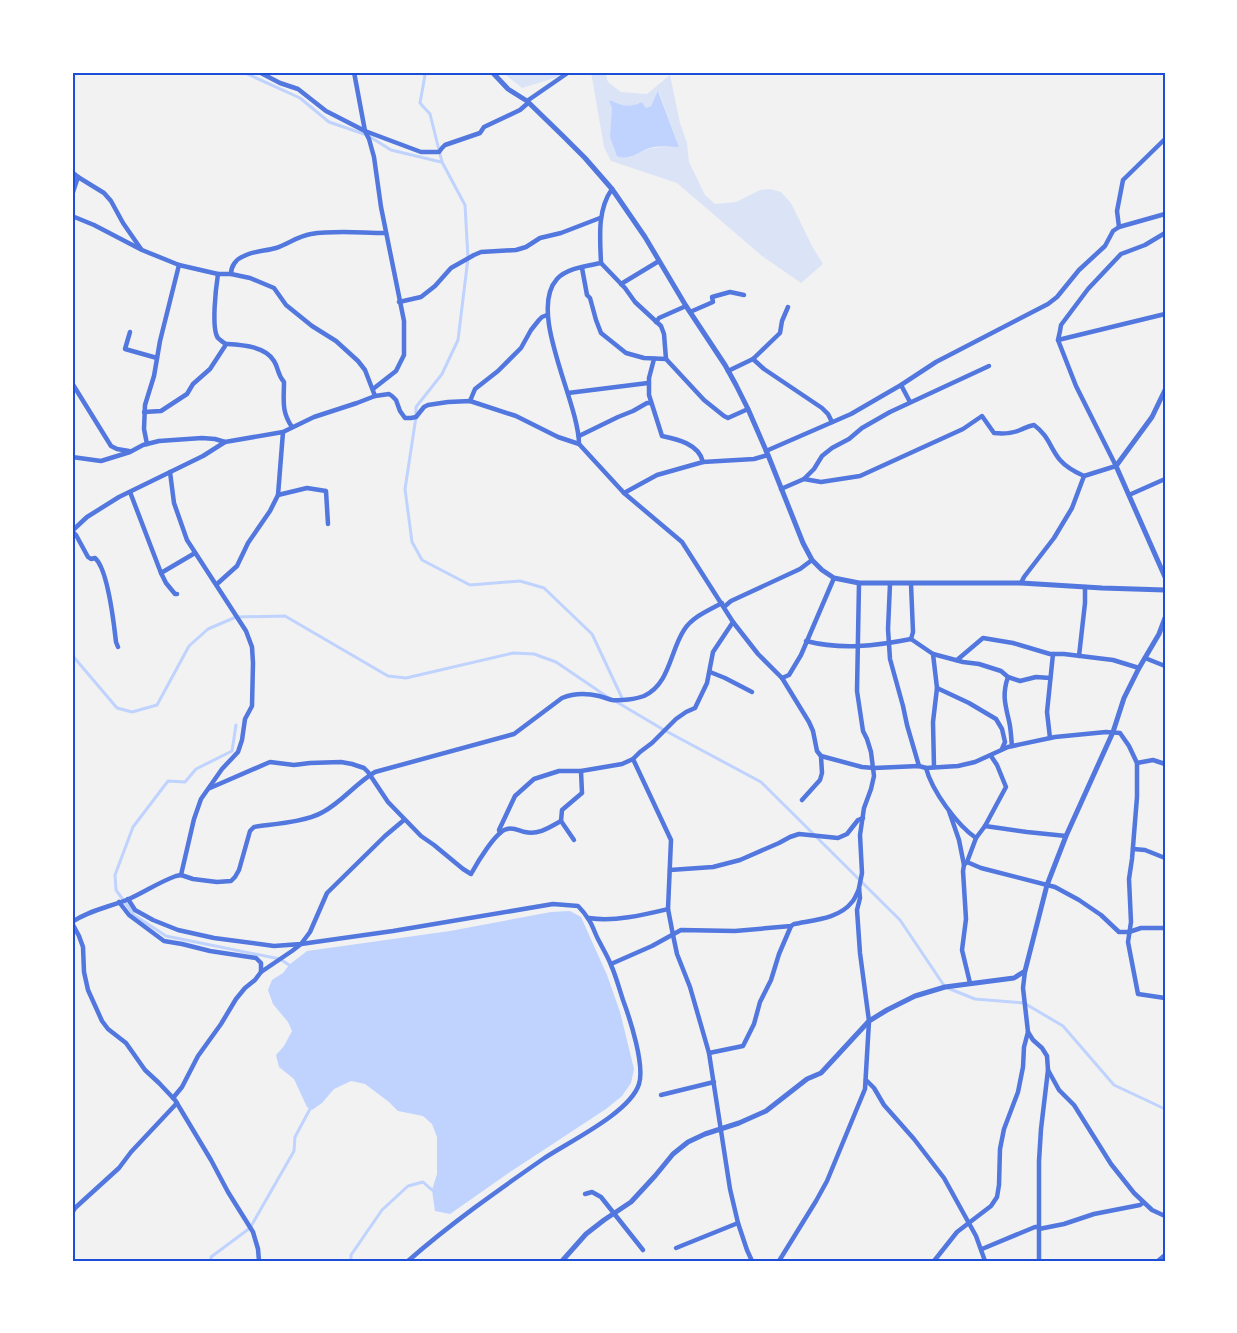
<svg xmlns="http://www.w3.org/2000/svg" width="1237" height="1333" viewBox="0 0 1237 1333" font-family="'Work Sans',sans-serif">
	<style>
		.green { fill: #dbe4f7; fill-rule: evenodd }
		.water { fill: #bfd3fe }
		.lines { fill: none; stroke-linecap: round; stroke-linejoin: round }
		.stream { stroke: #bfd3fe; stroke-width: 3 }
		.minor { stroke: #5277de; stroke-width: 4.5 }
		.tertiary { stroke: #5277de; stroke-width: 5 }
		.neatline { fill: none; stroke: #1d4ed8; stroke-width: 2 }
	</style>
	<rect width="100%" height="100%" fill="#f2f2f2"/>
	<g class="green">
		<path d="M502,72H574L522,88Z"/>
		<path d="M591,72H605L608,82L621,92L647,94L670,75L680,123L687,143L689,162L705,195L715,204L736,202L760,190L770,189L781,192L791,203L812,246L823,264L801,283L762,256L677,183L611,161L604,147ZM659,92L679,147C657,147 647,146 629,158L612,120V108L633,105L642,102L646,108L651,106Z"/>
	</g>
	<g class="water">
		<path d="M658,91L679,147C671,147 662,146 654,147C640,149 631,162 617,156L610,137L612,108L609,100C623,106 627,108 642,102L646,108L651,106Z"/>
		<path d="M570,911L581,917L607,975L620,1012L634,1069L631,1083L622,1096L606,1109L510,1172L450,1214L435,1211L432,1190L437,1174V1137L432,1124L423,1116L398,1111L389,1102L365,1084L351,1081L334,1089L322,1103L312,1110L307,1107L294,1079L279,1067L276,1055L284,1046L292,1031L288,1022L273,1004L268,990L272,980L283,973L289,965L307,951L450,931L551,912Z"/>
	</g>
	<g class="lines">
		<g class="stream">
			<path d="M243,72L300,98L329,122L367,135L391,150L441,162"/>
			<path d="M419,72L425,75L420,103L430,114L442,162L465,205L468,258L458,340L442,374L416,407V417L405,489L412,542L422,560L470,585L520,581L544,588L592,634L623,700"/>
			<path d="M72,655L117,708L132,712L157,705L189,646L208,629L236,617L285,616L388,676L406,678L513,653L534,654L556,662L609,698"/>
			<path d="M615,701L664,730L761,782L900,920L945,987L975,999L1024,1003L1063,1026L1114,1085L1165,1109"/>
			<path d="M236,725L232,751L196,769L185,782L168,781L133,827L115,875L116,890L134,915L166,936L280,959L289,965"/>
			<path d="M211,1261V1257L250,1228L294,1151L295,1137L310,1109"/>
			<path d="M351,1261V1255L382,1210L408,1186L423,1182L432,1190"/>
		</g>
		<g class="minor">
			<path d="M259,72L280,83L298,89L326,111L365,131L421,152H439L442,148L445,145L480,133L484,127L520,110L528,103"/>
			<path d="M354,72L365,131L369,139L374,157L381,207L404,321V355L396,371L373,389"/>
			<path d="M527,101L569,72"/>
			<path d="M72,172L78,177L104,193L111,201L123,223L141,249"/>
			<path d="M72,195L78,177"/>
			<path d="M72,216L94,225L142,250L179,265L218,274H231L250,278L274,288L286,305L312,326L336,341L358,361L365,370L375,396"/>
			<path d="M1119,227L1117,211L1123,180L1165,139"/>
			<path d="M601,263L625,288L635,302L661,326L664,334L666,359"/>
			<path d="M582,268L587,295L590,298L596,320L601,333L626,353L644,358L666,359L704,400L724,416L728,418L748,409"/>
			<path d="M231,274C231,266 236,259 244,256C253,251 266,251 276,248C288,244 298,236 311,234C336,230 361,233 386,233"/>
			<path d="M621,284L659,261"/>
			<path d="M399,302L421,297L435,286L451,268L474,255L481,252L516,250L526,247L540,238L561,233L600,218"/>
			<path d="M690,312L713,302L712,297L730,292L744,295"/>
			<path d="M656,322L659,318L686,306"/>
			<path d="M130,332L125,349L157,358"/>
			<path d="M1058,340L1165,314"/>
			<path d="M226,344C242,345 265,346 274,361C279,369 277,374 284,382C284,400 281,411 292,427"/>
			<path d="M654,359L649,378V395L662,436C677,439 699,444 703,462"/>
			<path d="M753,359L764,369L822,408L828,414L832,422"/>
			<path d="M728,371L753,359L780,333L782,321L788,307"/>
			<path d="M72,383L111,446L117,449L129,451"/>
			<path d="M901,385L910,402"/>
			<path d="M568,393L648,383"/>
			<path d="M470,401L475,389L498,371L521,348L531,330L539,320L542,317L547,315"/>
			<path d="M144,412L161,411L187,394L193,384L210,369L225,346L226,344C225,344 219,339 218,338C211,329 216,287 218,274"/>
			<path d="M579,436L618,417L633,411L647,403H651"/>
			<path d="M147,444L144,429L145,405L154,376L160,341L179,265"/>
			<path d="M579,444C579,402 527,312 557,279C567,268 587,266 601,263C600,238 597,210 612,189"/>
			<path d="M766,451L851,414L901,385L936,362L1048,304L1057,297L1079,270L1105,246L1113,231L1119,227L1165,214"/>
			<path d="M72,457L101,461L130,452L143,445L159,441L202,438L215,439L225,442"/>
			<path d="M170,472L174,503L187,540L246,631L252,647L253,663L252,706L245,719L242,740L238,752L222,769L201,799L194,819L181,875"/>
			<path d="M804,479L821,482L860,476L963,429L982,416L994,433C1003,434 1011,434 1020,430C1025,428 1028,426 1034,425C1049,436 1050,448 1060,460C1067,468 1075,472 1084,476"/>
			<path d="M781,489L804,479L814,469L822,456L832,448L849,439L862,428L890,412L989,366"/>
			<path d="M130,492L161,573L166,583L175,594H177"/>
			<path d="M624,493L657,475L703,462L754,459L768,455"/>
			<path d="M278,495L307,488L326,491L328,524"/>
			<path d="M1129,495L1165,479"/>
			<path d="M161,573L195,553"/>
			<path d="M1021,583L1024,577L1054,538L1072,508L1084,476L1116,466L1076,386L1058,340L1060,331L1061,325L1088,289L1121,254L1145,245L1165,233"/>
			<path d="M217,584L237,566L248,543L270,511L278,495L283,432"/>
			<path d="M890,584L888,629L890,659L903,706L907,725L919,766"/>
			<path d="M911,584L913,632L911,639"/>
			<path d="M724,607L731,601L800,569L812,560"/>
			<path d="M806,641C841,650 876,646 911,639L933,654L963,662L979,664L1001,671L1008,677L1020,681L1036,677L1050,678"/>
			<path d="M118,647L116,642C114,624 108,569 95,558L91,559L88,557L76,535L72,531L87,517L119,497L203,456L225,442L283,432L314,417L357,403L375,396L389,394L392,396L396,400L400,411L405,418H411L416,417L424,407L428,405L448,402L470,401L516,416L558,437L579,444L624,493L682,542L733,622L758,654L782,678L809,722L813,731L817,751L821,756L862,767L874,768L919,766L926,768L958,766L975,762L1008,747L1055,737L1106,732L1120,733L1129,746L1137,763V797L1132,859L1129,879L1131,922L1128,942L1138,994L1165,998"/>
			<path d="M933,654L937,688L933,722L934,767"/>
			<path d="M1079,656L1085,603V587"/>
			<path d="M1145,658L1165,666"/>
			<path d="M957,660L983,638L1013,643L1050,654H1064L1113,660L1139,668"/>
			<path d="M710,672L725,678L752,692"/>
			<path d="M1008,677C1002,694 1005,704 1009,721C1011,729 1011,737 1012,746"/>
			<path d="M782,678L789,675L801,655L834,578"/>
			<path d="M937,688L969,703L996,719L1002,729L1005,742L1002,749"/>
			<path d="M1050,738L1047,712L1053,654"/>
			<path d="M633,759L671,840L668,909L673,935L677,954L690,987L709,1053L730,1189L738,1223L747,1250L752,1261"/>
			<path d="M1137,763L1153,760L1165,764"/>
			<path d="M926,768C932,791 957,825 976,838"/>
			<path d="M210,788L270,762L294,765L310,763L341,762L352,764L364,768L368,772L388,802L421,836L434,845L463,869L471,874C477,863 496,831 507,829C513,827 520,831 525,832C539,835 550,827 561,821"/>
			<path d="M802,800L820,780L822,773L821,756"/>
			<path d="M949,811L959,840L964,865"/>
			<path d="M985,826L1027,832L1066,836"/>
			<path d="M500,833L499,830L515,796L534,779L559,771H581L622,764L633,759L640,752L652,743L676,719L686,712L695,708L707,683L713,652L733,622"/>
			<path d="M574,840L561,821L562,810L582,793L581,771"/>
			<path d="M1133,849L1145,850L1165,858"/>
			<path d="M967,862L981,868L1055,887L1079,900L1101,915L1119,932H1129L1141,928H1165"/>
			<path d="M670,870L713,867L740,860L779,843L790,837L799,834L838,838L847,834L858,820L863,818"/>
			<path d="M128,899L135,910L153,920L178,930L214,938L274,946L301,944L393,931L553,904L578,906C582,910 586,915 589,920C593,926 595,934 599,941C603,949 608,957 611,965C616,976 619,988 623,1000C630,1019 645,1065 639,1084C630,1113 568,1142 543,1159C497,1191 450,1224 408,1261"/>
			<path d="M119,902L129,915L164,941L182,944L210,951L256,958L261,963V972L255,980L245,988L236,999L221,1024L198,1056L182,1087L173,1098"/>
			<path d="M589,918C614,922 643,915 668,909"/>
			<path d="M72,922C89,910 110,907 129,899C145,892 159,882 176,876L181,875L193,879L217,882L231,881L235,877L239,870L250,831L254,827C273,824 306,822 323,812C342,802 356,783 375,772L514,734L562,698C574,693 586,693 599,696C603,697 608,699 612,700C621,701 636,699 644,696C670,684 670,651 684,630C692,617 709,610 722,603"/>
			<path d="M72,923L79,936L83,947L84,972L88,990L102,1021L108,1029L126,1043L145,1070L159,1083L175,1100L211,1160L228,1192L253,1232L258,1249L259,1261"/>
			<path d="M611,964L652,946L681,930L735,931L791,926L794,924C813,920 839,919 852,902C855,899 857,893 859,889"/>
			<path d="M261,972L292,951L301,944L310,932L327,893L385,836L404,820"/>
			<path d="M970,983L962,950L966,919L963,871L964,865L967,862L976,838L985,826L1006,787L997,765L991,756"/>
			<path d="M1028,1032L1033,1040L1042,1048L1047,1056L1048,1070L1041,1129L1039,1161V1261"/>
			<path d="M709,1053L743,1046L754,1024L760,1002L771,980L779,954L791,926"/>
			<path d="M1048,1070L1059,1090L1074,1105L1111,1164L1134,1193L1152,1210L1165,1216"/>
			<path d="M866,1080L874,1088L884,1105L914,1139L944,1178L976,1236L985,1261"/>
			<path d="M661,1095L714,1082"/>
			<path d="M585,1194L592,1192L601,1197L643,1250"/>
			<path d="M72,1213L75,1208L119,1168L131,1152L177,1103"/>
			<path d="M1039,1229L1064,1224L1094,1214L1140,1205L1143,1203"/>
			<path d="M676,1248L738,1223"/>
			<path d="M982,1249L1035,1227H1039"/>
			<path d="M779,1261L816,1201L827,1181L865,1089L869,1021L860,953L857,910L860,898L859,888L862,873L860,835L864,808L871,789L874,776L871,752L867,739L863,731L857,691L859,583"/>
			<path d="M934,1261L957,1232L991,1206L997,1197L999,1185L1000,1149L1004,1129L1018,1092L1023,1067L1024,1047L1028,1032L1023,988L1025,971"/>
			<path d="M1158,1261L1165,1255"/>
		</g>
		<g class="tertiary">
			<path d="M492,72L508,89L527,101L564,137L585,158L612,189L645,237L686,306L725,365L736,385L748,409L768,455L803,543L812,560L822,570L834,578L859,583H1021L1102,588L1165,590"/>
			<path d="M1165,390L1152,417L1116,466L1165,577"/>
			<path d="M562,1261L586,1234L604,1220L631,1202L655,1176L673,1154L688,1142L705,1134L739,1123L766,1111L807,1079L821,1073L869,1021L887,1010L915,996L945,987L1014,978L1025,971L1047,885L1066,836L1113,732L1124,698L1139,668L1159,634L1165,618"/>
		</g>
	</g>
	<rect width="1237" height="1333" fill="none" stroke="#ffffff" stroke-width="147"/>
	<rect x="74" y="74" width="1090" height="1186" class="neatline"/>
</svg>
